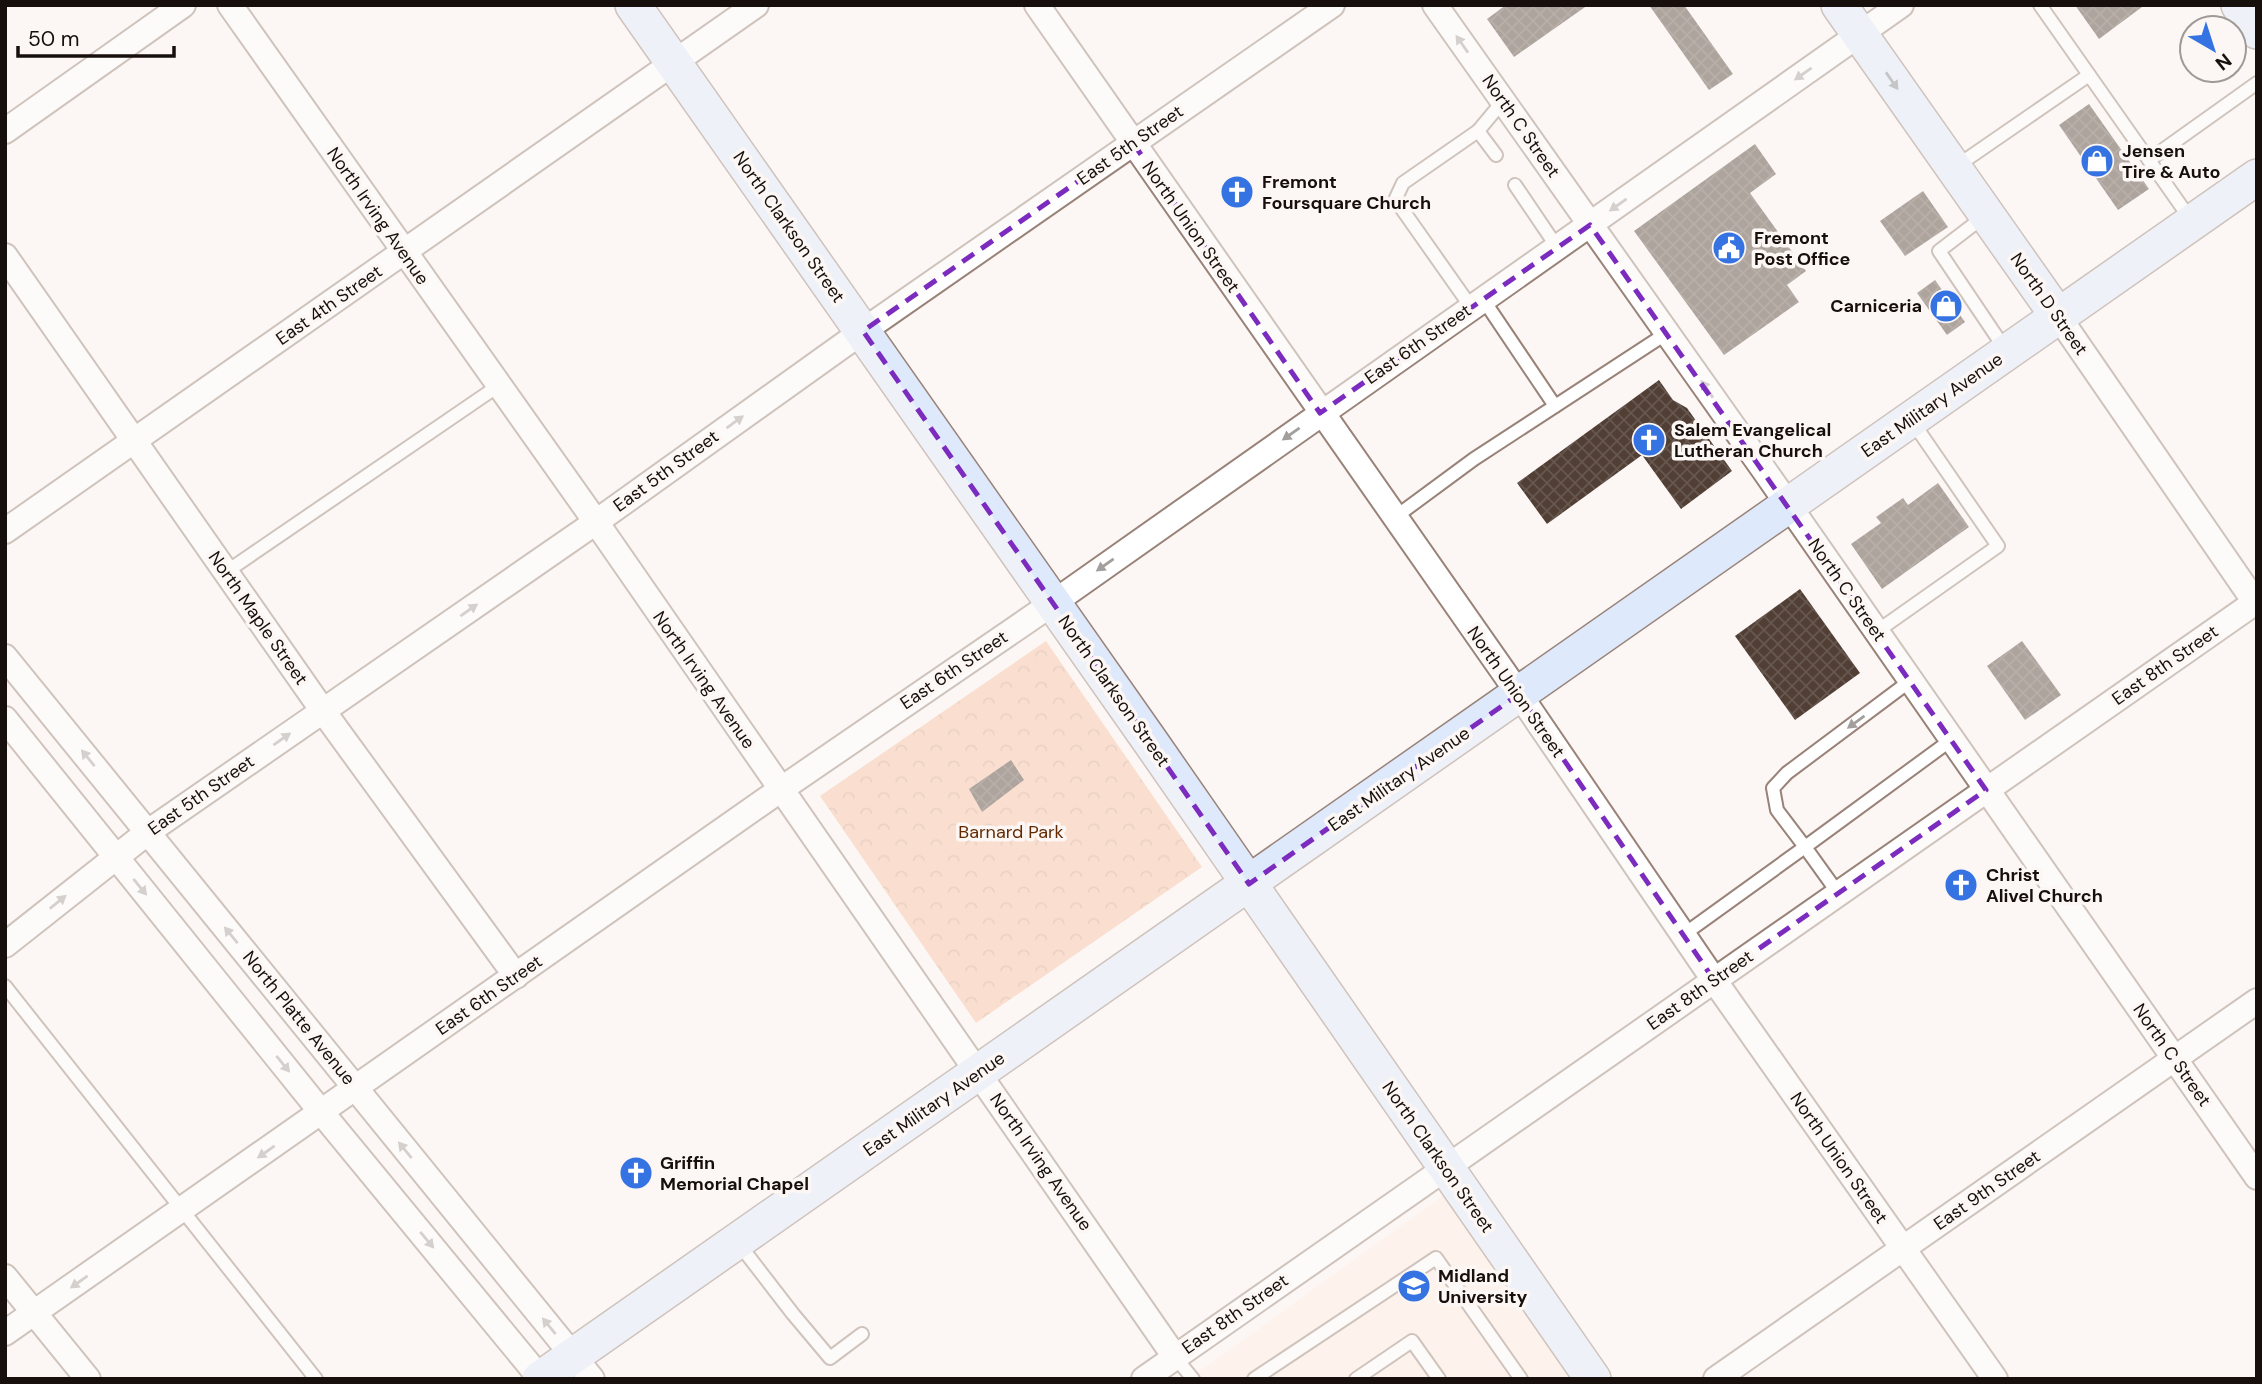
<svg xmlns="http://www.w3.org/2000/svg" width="2262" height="1384" viewBox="0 0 2262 1384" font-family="'DM Sans',sans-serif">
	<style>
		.built { fill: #feebe2 }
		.park { fill: url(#park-crowns) }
		.building { fill: url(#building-cross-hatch) }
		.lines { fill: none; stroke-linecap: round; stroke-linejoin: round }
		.lane-casing { stroke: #998379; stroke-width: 16 }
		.street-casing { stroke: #998379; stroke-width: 28 }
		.secondary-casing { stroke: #998379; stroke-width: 38 }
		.lane { stroke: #fff; stroke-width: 12 }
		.street { stroke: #fff; stroke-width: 24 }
		.secondary { stroke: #dee9fb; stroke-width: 35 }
		.oneway { fill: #a29f9d }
		.oneway2 { fill: #84878f }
		.marked { fill: none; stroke: #7b2cbf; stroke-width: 5; stroke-dasharray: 14 9; stroke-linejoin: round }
		.labels { text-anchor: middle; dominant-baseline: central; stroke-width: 7; stroke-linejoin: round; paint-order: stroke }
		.street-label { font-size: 18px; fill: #170f0b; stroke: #fcf7f4 }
		.poi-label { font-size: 18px; font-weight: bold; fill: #170f0b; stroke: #fcf7f4; text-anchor: start }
		.park-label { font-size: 18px; fill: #632902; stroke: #fcf7f4 }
	</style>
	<defs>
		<pattern id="park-crowns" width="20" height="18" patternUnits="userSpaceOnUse" patternTransform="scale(1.75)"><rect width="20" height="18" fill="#f9c1a4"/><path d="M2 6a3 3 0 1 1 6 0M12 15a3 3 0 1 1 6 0" fill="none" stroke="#d5a58c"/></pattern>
		<pattern id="building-cross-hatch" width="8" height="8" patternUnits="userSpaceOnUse" patternTransform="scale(1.75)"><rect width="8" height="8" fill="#513f35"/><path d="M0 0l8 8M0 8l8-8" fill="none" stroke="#66574f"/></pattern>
	</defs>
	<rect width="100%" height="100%" fill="#fcf7f4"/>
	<path class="built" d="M1445,1194L1575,1379H1189Z"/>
	<path class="park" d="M1046,641L1202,867L976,1023L820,796Z"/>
	<g class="building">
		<path d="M1506,5H1588L1514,57L1487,19Z"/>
		<path d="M1649,5H1684L1733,74L1709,90Z"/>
		<path d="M2075,5H2141L2142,7L2099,39Z"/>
		<path d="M2089,104L2149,189L2118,210L2059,125Z"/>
		<path d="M1755,144L1776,174L1750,193L1806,271L1787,285L1799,302L1724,355L1634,231Z"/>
		<path d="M1923,191L1948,227L1905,256L1880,221Z"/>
		<path d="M1935,280L1965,322L1947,335L1917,293Z"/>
		<path d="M1659,380L1673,400L1687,408L1732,471L1681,509L1642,455L1547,524L1517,483Z"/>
		<path d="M1938,483L1969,527L1882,589L1851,544L1881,523L1876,517L1903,498L1908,505Z"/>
		<path d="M1800,589L1860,673L1795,720L1735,636Z"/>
		<path d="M2022,641L2061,695L2025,720L1987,666Z"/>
		<path d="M1011,760L1024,780L982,812L969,789Z"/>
	</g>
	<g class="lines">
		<defs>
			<g id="lane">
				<path d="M2040,5L2191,220"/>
				<path d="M1478,131L1496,155"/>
				<path d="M2149,160L2257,83"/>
				<path d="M1954,168L2089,75"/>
				<path d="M1515,185L1557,247"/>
				<path d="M1986,215L1939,251L2005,349"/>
				<path d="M1483,299L1555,406"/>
				<path d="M1471,307L1402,209L1396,198L1403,183L1478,131L1503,101"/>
				<path d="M1394,518L1474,459L1667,333"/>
				<path d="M226,572L498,386"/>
				<path d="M1876,632L1998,546L1912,421"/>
				<path d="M1838,893L1805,847L1951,740"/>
				<path d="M1683,935L1805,847L1777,810L1773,788L1787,773L1910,681"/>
				<path d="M5,986L316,1379"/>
				<path d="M739,1244L793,1314L830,1358L862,1334"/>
				<path d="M1175,1357L1193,1379"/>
				<path d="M1254,1379L1436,1258L1521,1379"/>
				<path d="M1356,1379L1412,1341L1439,1379"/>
			</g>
			<g id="street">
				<path d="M230,5L596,522L1175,1357"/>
				<path d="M1037,5L1519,694L1714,980L1995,1379"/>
				<path d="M1435,5L1764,470L2257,1177"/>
				<path d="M5,131L183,5"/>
				<path d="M5,256L323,711L516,976"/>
				<path d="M2058,316L2257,605"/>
				<path d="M5,531L756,5"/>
				<path d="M5,657L592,1379"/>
				<path d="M5,719L322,1113L541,1379"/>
				<path d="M5,945L148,832L596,522L863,331L1332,5"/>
				<path d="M5,1277L88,1379"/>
				<path d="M5,1333L780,790L1053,603L1901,5"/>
				<path d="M1144,1379L2257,601"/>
				<path d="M1716,1379L2257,1001"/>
			</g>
			<g id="secondary">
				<path d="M633,5L1150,741L1593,1379"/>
				<path d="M1839,5L2058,316"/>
				<path d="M2239,5L2257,31"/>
				<path d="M540,1379L2257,177"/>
			</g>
		</defs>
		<use href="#lane" class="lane-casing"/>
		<use href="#street" class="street-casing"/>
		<use href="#secondary" class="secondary-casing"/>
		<use href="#lane" class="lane"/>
		<use href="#street" class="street"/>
		<use href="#secondary" class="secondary"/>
	</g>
	<defs><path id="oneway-solid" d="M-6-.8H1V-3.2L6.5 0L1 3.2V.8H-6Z" transform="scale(1.75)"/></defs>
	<g class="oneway">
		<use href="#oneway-solid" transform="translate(1462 44) rotate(-125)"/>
		<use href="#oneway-solid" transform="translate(1803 74) rotate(145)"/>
		<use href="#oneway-solid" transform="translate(1618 205) rotate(145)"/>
		<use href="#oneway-solid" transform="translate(1707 389) rotate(-125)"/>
		<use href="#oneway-solid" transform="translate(735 422) rotate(-36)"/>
		<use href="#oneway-solid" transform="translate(1291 434) rotate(145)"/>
		<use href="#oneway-solid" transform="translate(1105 565) rotate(145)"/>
		<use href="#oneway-solid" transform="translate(469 610) rotate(-35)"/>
		<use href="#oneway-solid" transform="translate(1856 722) rotate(144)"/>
		<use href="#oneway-solid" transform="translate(282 739) rotate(-35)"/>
		<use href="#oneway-solid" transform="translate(88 758) rotate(-129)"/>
		<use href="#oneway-solid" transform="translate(140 887) rotate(51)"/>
		<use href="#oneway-solid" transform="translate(58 902) rotate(-39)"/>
		<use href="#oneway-solid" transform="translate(231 935) rotate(-129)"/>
		<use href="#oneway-solid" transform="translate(283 1064) rotate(51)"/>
		<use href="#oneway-solid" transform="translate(405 1150) rotate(-129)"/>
		<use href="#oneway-solid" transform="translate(266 1152) rotate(145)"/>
		<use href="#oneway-solid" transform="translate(427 1240) rotate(50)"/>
		<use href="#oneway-solid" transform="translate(79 1282) rotate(145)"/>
		<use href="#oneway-solid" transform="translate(549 1326) rotate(-129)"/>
	</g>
	<use class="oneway2" href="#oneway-solid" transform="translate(1892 81) rotate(55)"/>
	<path d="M0 0H2262V1384H0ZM1133,143L1320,413L1590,225L1986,790L1714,980L1519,694L1249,884L863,331Z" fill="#fcf7f4" fill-opacity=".55" fill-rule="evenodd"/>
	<path class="marked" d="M1133,143L1320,413L1590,225L1986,790L1714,980L1519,694L1249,884L863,331Z"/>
	<defs>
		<symbol id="shop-disc" viewBox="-11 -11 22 22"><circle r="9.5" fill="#3473e1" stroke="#fcf7f4"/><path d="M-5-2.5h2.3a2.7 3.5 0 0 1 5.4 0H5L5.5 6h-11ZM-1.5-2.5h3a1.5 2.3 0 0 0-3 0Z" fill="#fff"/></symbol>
		<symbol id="church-disc" viewBox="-11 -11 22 22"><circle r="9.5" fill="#3473e1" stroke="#fcf7f4"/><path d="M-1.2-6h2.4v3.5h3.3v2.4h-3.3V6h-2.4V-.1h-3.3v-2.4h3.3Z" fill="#fff"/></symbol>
		<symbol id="civic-disc" viewBox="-11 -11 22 22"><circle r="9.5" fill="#3473e1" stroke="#fcf7f4"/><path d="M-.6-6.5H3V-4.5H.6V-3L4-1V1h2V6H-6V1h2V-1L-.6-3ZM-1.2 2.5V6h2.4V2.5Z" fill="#fff"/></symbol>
		<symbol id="university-disc" viewBox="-11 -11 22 22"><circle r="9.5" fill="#3473e1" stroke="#fcf7f4"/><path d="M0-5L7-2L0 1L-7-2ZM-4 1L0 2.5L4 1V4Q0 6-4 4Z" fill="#fff"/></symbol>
	</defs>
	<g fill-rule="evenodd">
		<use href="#shop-disc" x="2078" y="142" width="38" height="38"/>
		<use href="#church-disc" x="1218" y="173" width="38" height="38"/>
		<use href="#civic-disc" x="1710" y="229" width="38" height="38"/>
		<use href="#shop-disc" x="1927" y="287" width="38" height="38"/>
		<use href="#church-disc" x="1630" y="421" width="38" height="38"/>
		<use href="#church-disc" x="1942" y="866" width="38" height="38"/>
		<use href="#church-disc" x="617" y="1154" width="38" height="38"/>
		<use href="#university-disc" x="1395" y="1267" width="38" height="38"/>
	</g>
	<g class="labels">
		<g class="street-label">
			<text transform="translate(1521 126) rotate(55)">North C Street</text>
			<text transform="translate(1130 145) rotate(-35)">East 5th Street</text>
			<text transform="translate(378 216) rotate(55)">North Irving Avenue</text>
			<text transform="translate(789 227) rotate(55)">North Clarkson Street</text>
			<text transform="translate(1191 227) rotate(55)">North Union Street</text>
			<text transform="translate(2049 304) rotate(55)">North D Street</text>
			<text transform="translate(329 305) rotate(-35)">East 4th Street</text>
			<text transform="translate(1418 344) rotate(-35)">East 6th Street</text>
			<text transform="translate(1932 405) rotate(-35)">East Military Avenue</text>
			<text transform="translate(666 471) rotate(-36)">East 5th Street</text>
			<text transform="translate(1847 590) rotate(55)">North C Street</text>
			<text transform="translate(258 618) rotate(55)">North Maple Street</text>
			<text transform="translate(2165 665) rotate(-35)">East 8th Street</text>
			<text transform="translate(954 670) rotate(-34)">East 6th Street</text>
			<text transform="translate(704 680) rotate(55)">North Irving Avenue</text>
			<text transform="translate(1114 691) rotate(55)">North Clarkson Street</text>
			<text transform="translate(1516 692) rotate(55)">North Union Street</text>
			<text transform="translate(1399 779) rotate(-35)">East Military Avenue</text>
			<text transform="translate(201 795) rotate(-35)">East 5th Street</text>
			<text transform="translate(1700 990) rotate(-35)">East 8th Street</text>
			<text transform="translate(489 995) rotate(-35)">East 6th Street</text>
			<text transform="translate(299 1018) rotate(51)">North Platte Avenue</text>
			<text transform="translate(2172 1055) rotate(55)">North C Street</text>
			<text transform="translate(934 1104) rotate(-35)">East Military Avenue</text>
			<text transform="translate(1438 1157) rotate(55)">North Clarkson Street</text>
			<text transform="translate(1839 1158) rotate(55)">North Union Street</text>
			<text transform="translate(1041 1162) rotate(55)">North Irving Avenue</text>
			<text transform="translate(1987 1190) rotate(-35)">East 9th Street</text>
			<text transform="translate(1235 1314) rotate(-35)">East 8th Street</text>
		</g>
		<g class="poi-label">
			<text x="2122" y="151">Jensen<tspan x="2122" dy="21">Tire &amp; Auto</tspan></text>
			<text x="1262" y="182">Fremont<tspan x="1262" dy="21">Foursquare Church</tspan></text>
			<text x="1754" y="238">Fremont<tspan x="1754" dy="21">Post Office</tspan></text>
			<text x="1922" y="306" text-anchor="end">Carniceria</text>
			<text x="1674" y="430">Salem Evangelical<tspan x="1674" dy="21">Lutheran Church</tspan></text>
			<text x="1986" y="875">Christ<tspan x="1986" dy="21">Alivel Church</tspan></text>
			<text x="660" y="1163">Griffin<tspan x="660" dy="21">Memorial Chapel</tspan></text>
			<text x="1438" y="1276">Midland<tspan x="1438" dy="21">University</tspan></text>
		</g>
		<g class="park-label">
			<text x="1011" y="832">Barnard Park</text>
		</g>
	</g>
	<rect width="2262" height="1384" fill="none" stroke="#170f0b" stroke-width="14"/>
	<g transform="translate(2213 49) rotate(141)"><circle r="33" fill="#fcf7f4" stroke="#a09a97" stroke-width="2"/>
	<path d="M0-5L12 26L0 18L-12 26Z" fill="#3473e1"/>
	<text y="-10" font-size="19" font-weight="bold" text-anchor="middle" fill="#170f0b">N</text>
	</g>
	<path d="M18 46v10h156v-10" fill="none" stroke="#170f0b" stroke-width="3.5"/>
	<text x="28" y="46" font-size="21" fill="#170f0b" stroke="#fcf7f4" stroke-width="5" paint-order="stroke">50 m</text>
</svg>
